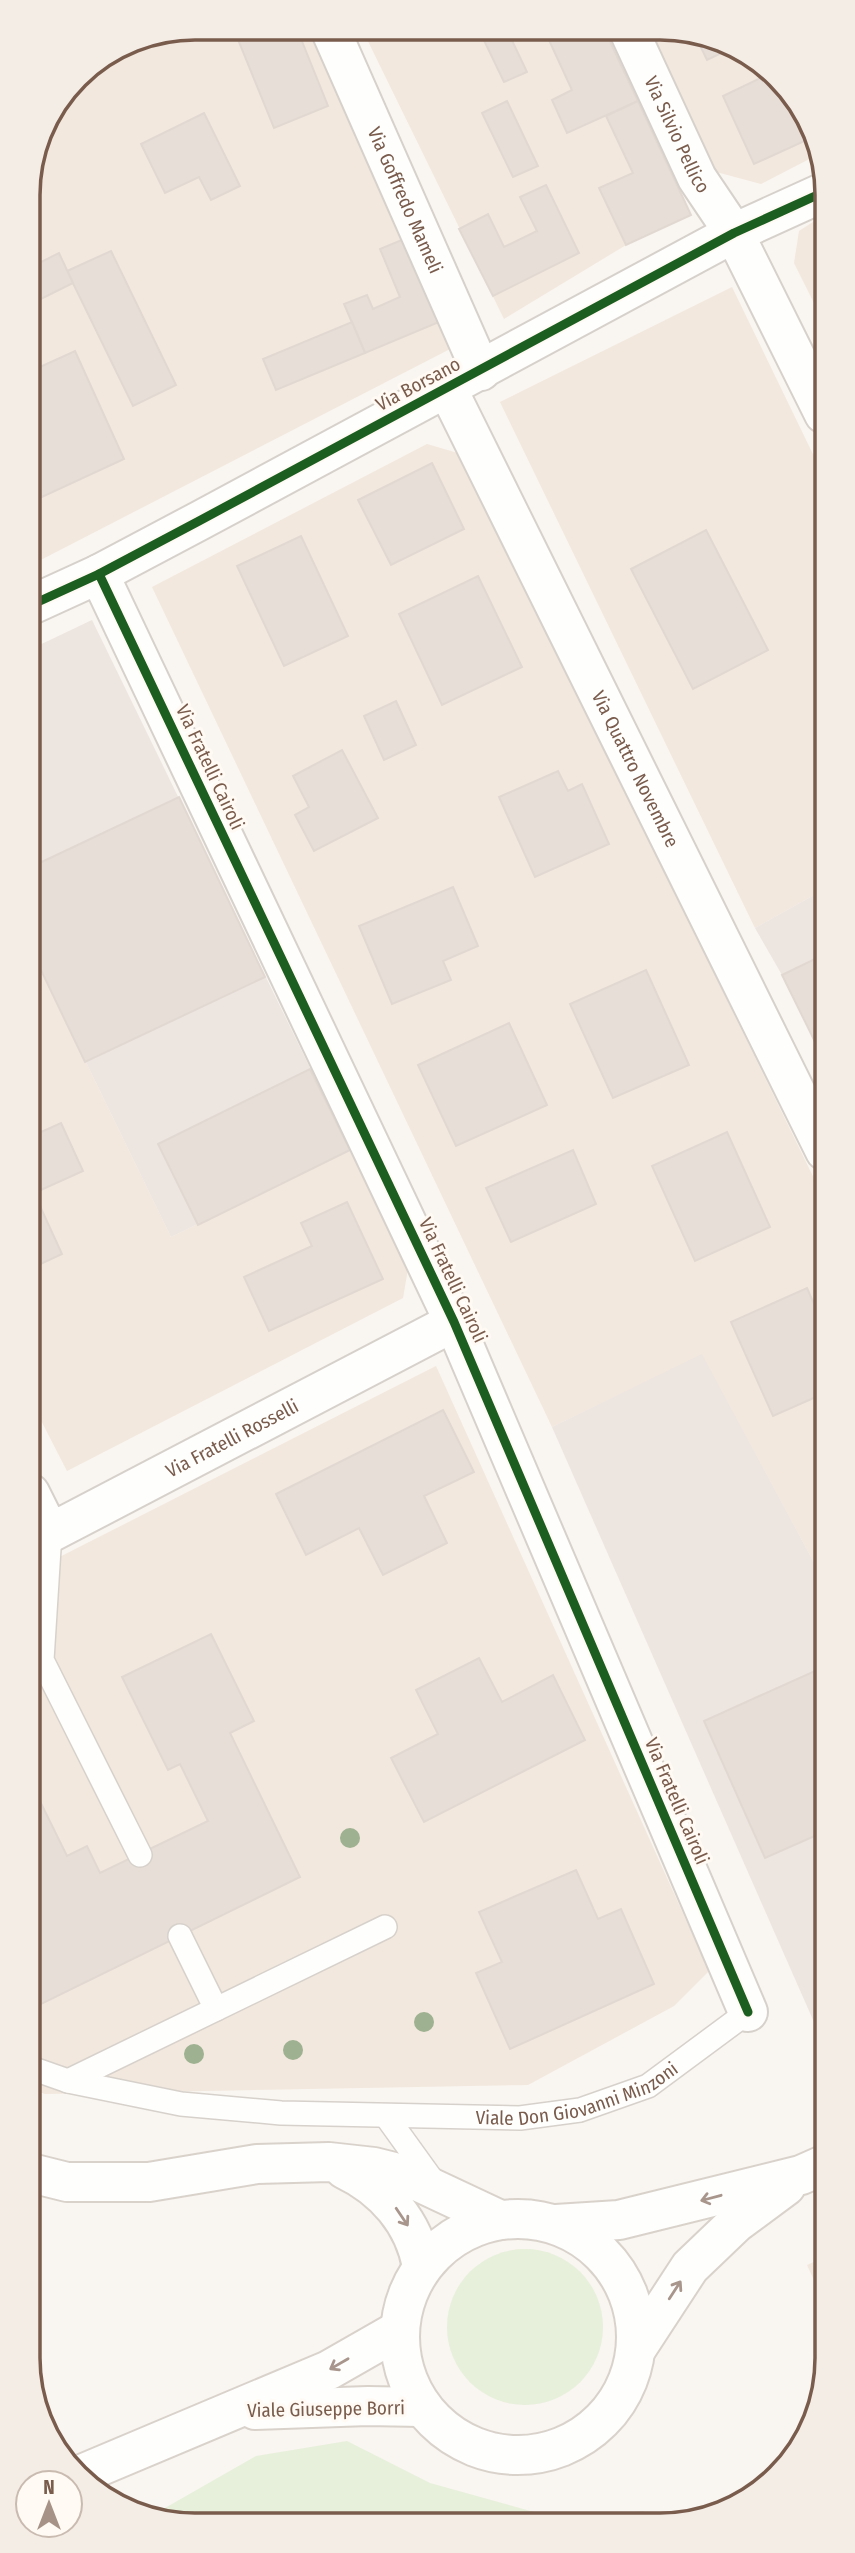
<svg xmlns="http://www.w3.org/2000/svg" width="855" height="2553" viewBox="0 0 855 2553" font-family="'Fira Sans Condensed',sans-serif">
	<style>
		.residential { fill: #f2e8de }
		.industrial { fill: #ede5e0 }
		.green { fill: #e7f0db }
		.building { fill: #e6ded7; stroke: #e2d8d2; stroke-width: 2 }
		.lines { fill: none; stroke-linecap: round; stroke-linejoin: round }
		.lane-casing { stroke: #d7d1cb; stroke-width: 26 }
		.street-casing { stroke: #d7d1cb; stroke-width: 42 }
		.secondary-casing { stroke: #d9d2cb; stroke-width: 42 }
		.lane { stroke: #fefefd; stroke-width: 23 }
		.street { stroke: #fefefd; stroke-width: 38 }
		.secondary { stroke: #fefefd; stroke-width: 38 }
		.cycleway-casing { stroke: #fffaf3; stroke-width: 13 }
		.cycleway { stroke: #1b5e20; stroke-width: 9 }
		.tree { fill: #9eb190 }
		.oneway { stroke: #a8958b }
		.labels { text-anchor: middle; dominant-baseline: central; stroke-width: 6; stroke-linejoin: round; paint-order: stroke }
		.street-label { font-size: 19px; fill: #7a5c4d; stroke: #fffaf3 }
		.rim { fill: none; stroke: #7a5c4d; stroke-width: 3.5 }
	</style>
	<rect width="100%" height="100%" fill="#f9f5f0"/>
	<g class="residential">
		<path d="M195,28L309,29L452,348L29,566L28,184L45,121L85,70L132,41Z"/>
		<path d="M362,29L605,31L691,215L626,245L504,319Z"/>
		<path d="M646,31H693L778,77L819,154L761,184L709,170Z"/>
		<path d="M824,215V323L794,263L799,231Z"/>
		<path d="M732,287L824,477L825,889L755,928L500,402Z"/>
		<path d="M427,444L461,454L825,1201L826,1585L702,1355L552,1427L152,587Z"/>
		<path d="M29,945L171,1237L350,1150L409,1263L403,1298L67,1471L30,1399Z"/>
		<path d="M436,1366L709,1971L674,2006L528,2085L45,2094L31,2089L30,1572Z"/>
		<path d="M827,2256V2308L807,2265Z"/>
	</g>
	<g class="industrial">
		<path d="M92,620L350,1150L171,1237L29,945V650Z"/>
		<path d="M825,889V1063L782,975L755,928Z"/>
		<path d="M702,1354L826,1585L825,2047L552,1427Z"/>
	</g>
	<g class="green">
		<circle cx="525" cy="2327" r="78"/>
		<path d="M347,2441L430,2483L559,2519L644,2511L649,2522H163L151,2516L256,2456Z"/>
	</g>
	<g class="building">
		<path d="M258,28L297,29L328,106L274,128L237,37Z"/>
		<path d="M479,30H507L527,72L504,82Z"/>
		<path d="M565,30L605,31L638,101L567,133L552,100L572,90L548,38Z"/>
		<path d="M693,31L728,50L707,60Z"/>
		<path d="M771,73L778,77L811,138L754,164L723,96Z"/>
		<path d="M507,101L538,166L513,177L482,113Z"/>
		<path d="M638,101L691,215L626,245L599,188L633,173L606,116Z"/>
		<path d="M204,113L240,186L211,200L199,177L165,193L141,144Z"/>
		<path d="M546,185L579,253L493,296L459,229L488,214L504,247L537,231L520,197Z"/>
		<path d="M404,239L439,322L365,353L344,304L367,295L373,309L400,297L380,249Z"/>
		<path d="M111,251L176,385L133,406L67,271Z"/>
		<path d="M59,253L73,283L29,305V268Z"/>
		<path d="M352,322L365,353L276,390L263,359Z"/>
		<path d="M75,351L124,459L42,497L29,468V372Z"/>
		<path d="M432,463L464,529L391,565L358,500Z"/>
		<path d="M706,530L768,650L693,689L631,569Z"/>
		<path d="M301,536L348,636L284,666L237,566Z"/>
		<path d="M478,576L522,667L442,705L399,614Z"/>
		<path d="M396,701L416,745L384,760L364,716Z"/>
		<path d="M342,750L378,818L314,851L295,815L309,807L293,776Z"/>
		<path d="M558,771L568,791L582,784L609,844L535,877L499,797Z"/>
		<path d="M179,797L265,977L85,1062L29,945V868Z"/>
		<path d="M453,887L478,946L443,961L451,980L392,1004L359,926Z"/>
		<path d="M825,954V1055L822,1056L782,975Z"/>
		<path d="M646,970L689,1065L613,1098L570,1004Z"/>
		<path d="M509,1023L547,1105L456,1146L418,1065Z"/>
		<path d="M310,1069L350,1150L198,1225L158,1144Z"/>
		<path d="M61,1123L83,1171L34,1193L62,1254L30,1269V1137Z"/>
		<path d="M727,1132L770,1227L695,1261L652,1166Z"/>
		<path d="M573,1150L596,1204L511,1242L486,1188Z"/>
		<path d="M347,1202L383,1279L269,1331L244,1277L312,1246L301,1223Z"/>
		<path d="M807,1288L825,1329V1393L773,1416L731,1322Z"/>
		<path d="M443,1410L474,1472L424,1496L447,1543L383,1575L359,1528L306,1555L276,1494Z"/>
		<path d="M211,1634L254,1721L230,1733L300,1877L33,2008L31,2003L30,1781L67,1856L87,1846L100,1873L208,1821L180,1764L168,1770L122,1677Z"/>
		<path d="M479,1658L502,1702L553,1675L585,1740L424,1822L391,1758L438,1734L416,1690Z"/>
		<path d="M826,1666V1831L765,1858L704,1721Z"/>
		<path d="M576,1870L598,1919L621,1909L654,1984L510,2049L476,1973L502,1962L479,1912Z"/>
	</g>
	<g class="lines">
		<defs>
			<g id="lane">
				<path d="M50,1533L42,1660L140,1855"/>
				<path d="M180,1936L216,2009"/>
				<path id="s1" d="M31,2068L68,2081L181,2104L281,2113L520,2118L580,2110L648,2086L748,2012"/>
				<path d="M68,2081L385,1927"/>
				<path d="M386,2116L435,2184"/>
			</g>
			<g id="street">
				<path id="s2" d="M330,29L481,371"/>
				<path id="s3" d="M629,31L697,178L734,233L824,414"/>
				<path id="s4" d="M447,388L825,1151"/>
				<path d="M99,574L454,1322L748,2012"/>
				<path d="M29,606L99,574L199,521L734,233L824,192"/>
				<path id="s5" d="M30,1493L50,1533L454,1322"/>
			</g>
			<g id="secondary">
				<path d="M344,2169C384,2188 414,2222 422,2267"/>
				<path d="M31,2173L67,2182H149L257,2164L329,2162L374,2167L402,2174L500,2220"/>
				<circle cx="518" cy="2337" r="118"/>
				<path d="M556,2224L619,2220L801,2175L826,2164"/>
				<path d="M637,2348L690,2267L736,2223L786,2186"/>
				<path d="M255,2410L368,2406L421,2407"/>
				<path d="M77,2476L329,2370L399,2330"/>
			</g>
		</defs>
		<use href="#lane" class="lane-casing"/>
		<use href="#street" class="street-casing"/>
		<use href="#secondary" class="secondary-casing"/>
		<use href="#lane" class="lane"/>
		<use href="#street" class="street"/>
		<use href="#secondary" class="secondary"/>
		<defs>
			<g id="cycleway">
				<path d="M99,574L454,1322L748,2012"/>
				<path d="M29,606L99,574L199,521L734,233L824,192"/>
			</g>
		</defs>
		<use href="#cycleway" class="cycleway-casing"/>
		<use href="#cycleway" class="cycleway"/>
	</g>
	<g class="tree">
		<circle cx="350" cy="1838" r="10"/>
		<circle cx="424" cy="2022" r="10"/>
		<circle cx="293" cy="2050" r="10"/>
		<circle cx="194" cy="2054" r="10"/>
	</g>
	<defs><path id="oneway-shaft" d="M-6 0H5M1.5-3L5.5 0L1.5 3" fill="none" stroke-width="1.6" stroke-linecap="round" stroke-linejoin="round" transform="scale(1.75)"/></defs>
	<g class="oneway">
		<use href="#oneway-shaft" transform="translate(711 2198) rotate(165)"/>
		<use href="#oneway-shaft" transform="translate(402 2217) rotate(56)"/>
		<use href="#oneway-shaft" transform="translate(675 2290) rotate(-57)"/>
		<use href="#oneway-shaft" transform="translate(339 2364) rotate(150)"/>
	</g>
	<g class="labels">
		<g class="street-label">
			<text stroke="none"><textPath href="#s3" startOffset="114">Via Silvio Pellico</textPath></text>
			<text stroke="none"><textPath href="#s2" startOffset="187">Via Goffredo Mameli</textPath></text>
			<text transform="translate(418 384) rotate(-28)">Via Borsano</text>
			<text transform="translate(210 767) rotate(65)">Via Fratelli Cairoli</text>
			<text stroke="none"><textPath href="#s4" startOffset="425">Via Quattro Novembre</textPath></text>
			<text transform="translate(453 1280) rotate(65)">Via Fratelli Cairoli</text>
			<text stroke="none"><textPath href="#s5" startOffset="250">Via Fratelli Rosselli</textPath></text>
			<text transform="translate(677 1801) rotate(67)">Via Fratelli Cairoli</text>
			<text stroke="none"><textPath href="#s1" startOffset="555">Viale Don Giovanni Minzoni</textPath></text>
			<text transform="translate(326 2409) rotate(-1)">Viale Giuseppe Borri</text>
		</g>
	</g>
	<path d="M0 0H855V2553H0ZM195 40H660A155 155 0 0 1 815 195V2358A155 155 0 0 1 660 2513H195A155 155 0 0 1 40 2358V195A155 155 0 0 1 195 40Z" fill="#f4ede6" fill-rule="evenodd"/>
	<path class="rim" d="M195 40H660A155 155 0 0 1 815 195V2358A155 155 0 0 1 660 2513H195A155 155 0 0 1 40 2358V195A155 155 0 0 1 195 40Z"/>
	<g transform="translate(49 2504)"><circle r="33" fill="#fffaf3" stroke="#cabbb1" stroke-width="2"/>
	<path d="M0-5L12 26L0 18L-12 26Z" fill="#a69286"/>
	<text y="-10" font-size="19" font-weight="bold" text-anchor="middle" fill="#7a5c4d">N</text>
	</g>
</svg>
